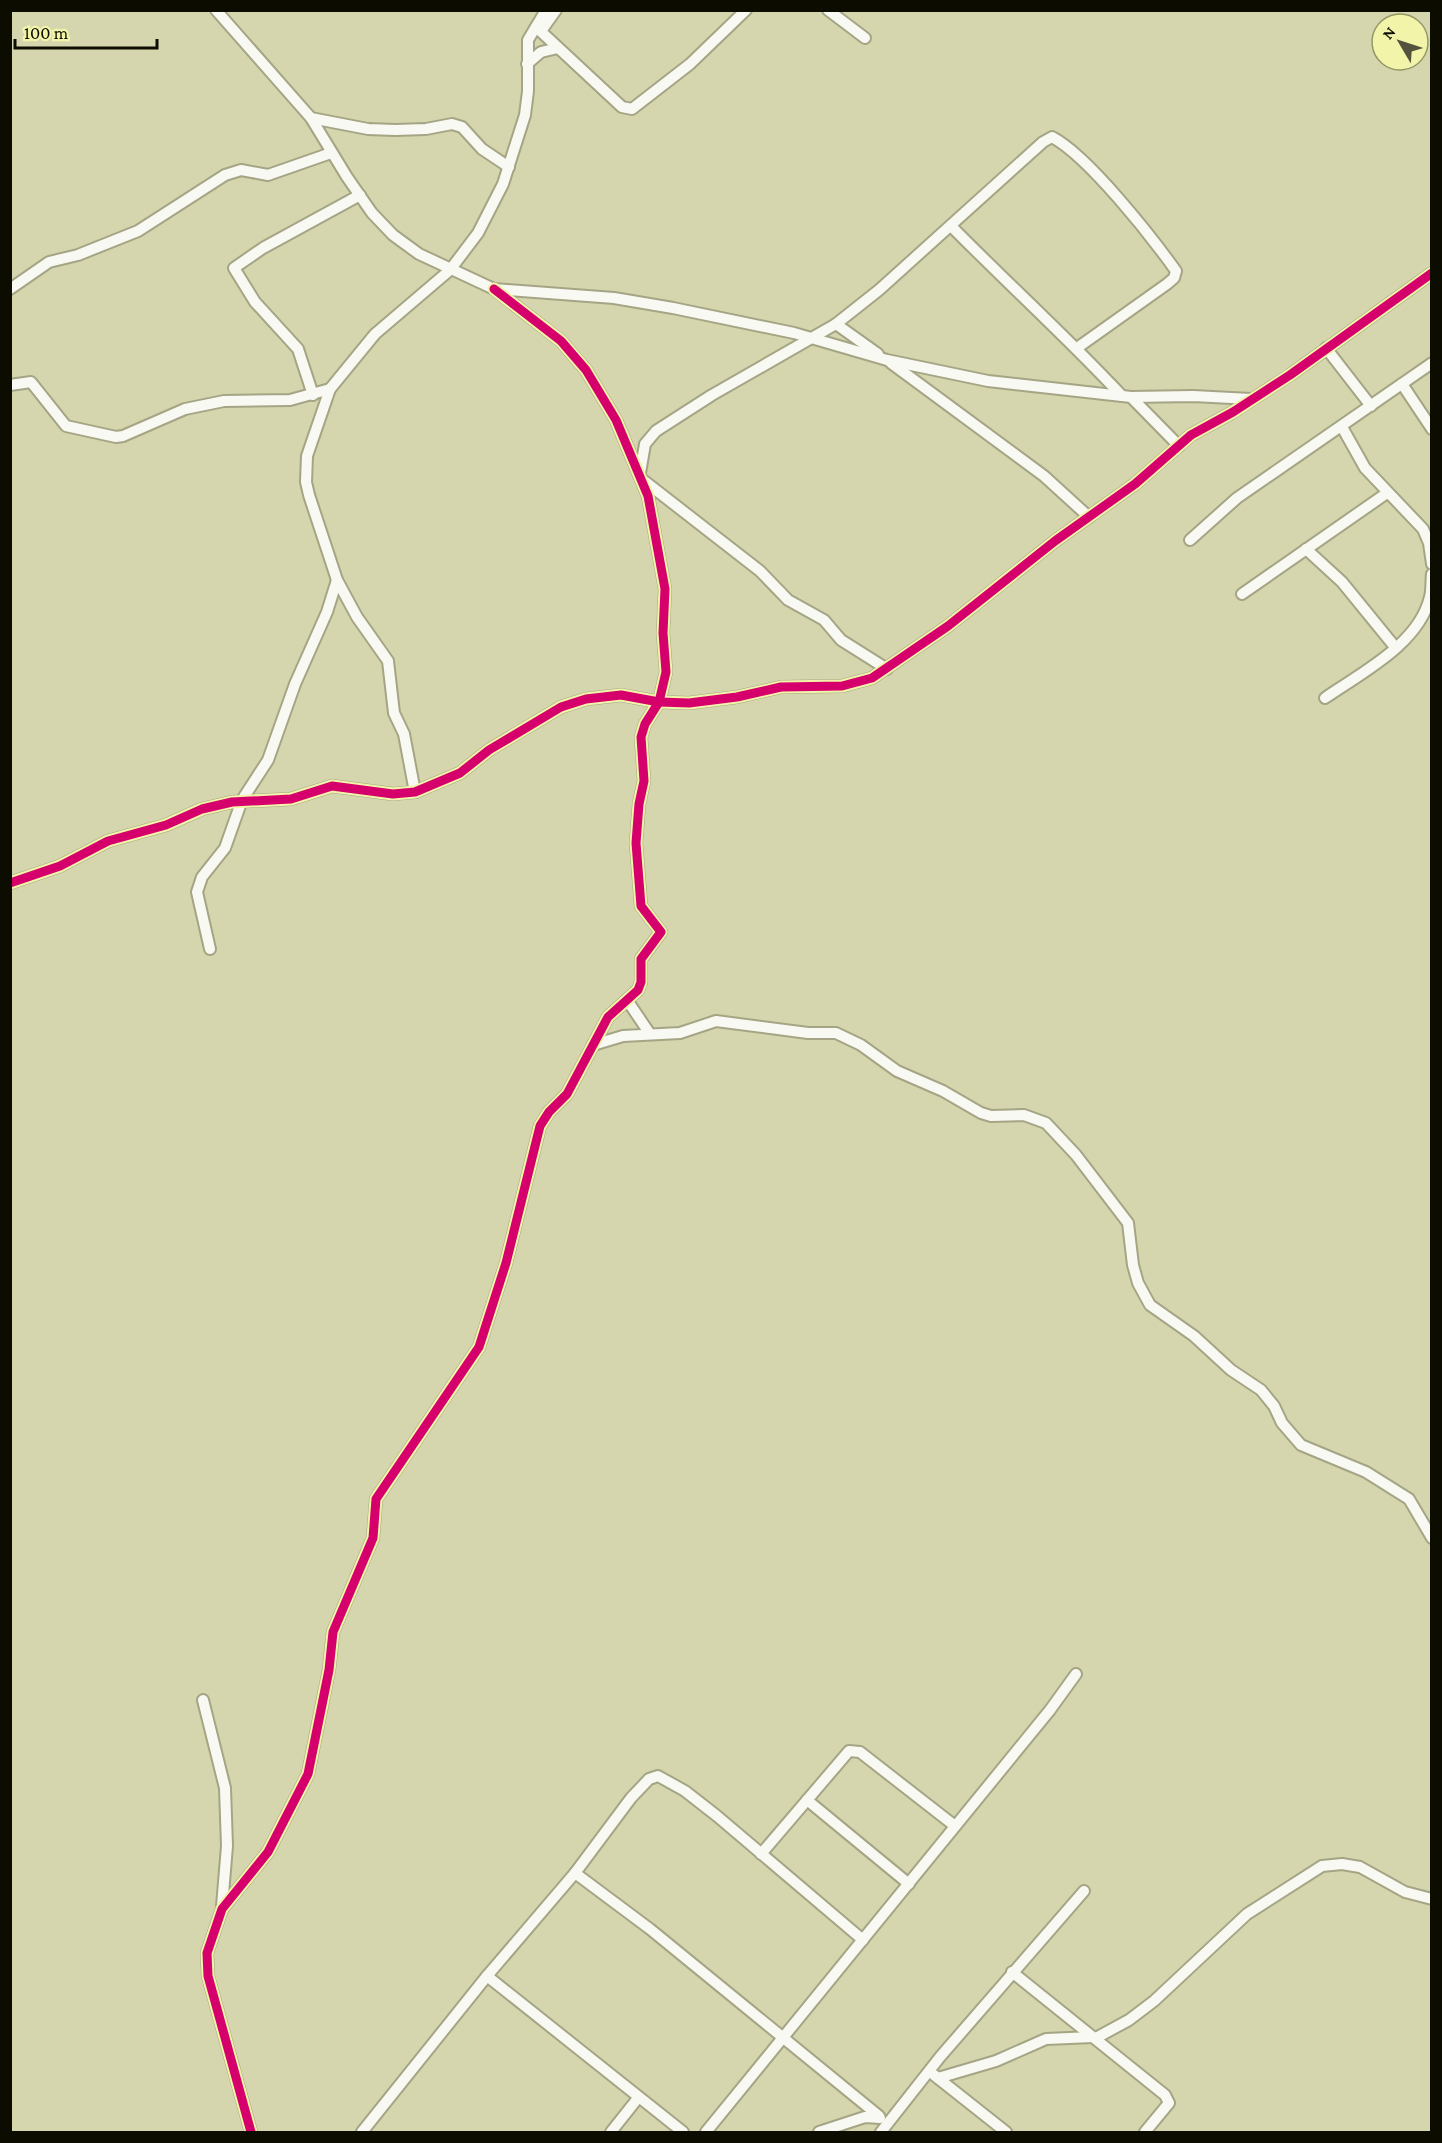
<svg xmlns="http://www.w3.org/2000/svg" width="1442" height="2143" viewBox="0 0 1442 2143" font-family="'Crimson Pro',serif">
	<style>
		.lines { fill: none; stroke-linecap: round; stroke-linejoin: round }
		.street-casing { stroke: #a5a585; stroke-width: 14 }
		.street { stroke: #f9f9f3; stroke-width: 10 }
		.cycleway-casing { stroke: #f1f4a9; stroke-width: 13 }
		.cycleway { stroke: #d6006c; stroke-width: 9 }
	</style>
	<rect width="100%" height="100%" fill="#d5d6ae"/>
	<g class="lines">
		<defs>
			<g id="street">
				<path d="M216,10L311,118L347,177L372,213L393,235L419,254L494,289L614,298L673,308L794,333L887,360L988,381L1131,397L1193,396L1251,399"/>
				<path d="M828,10L865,38"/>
				<path d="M536,27L622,107L632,109L690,64L746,10"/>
				<path d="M541,31L556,10"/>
				<path d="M527,64L541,52L558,48"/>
				<path d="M311,118L368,129L395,130L426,129L452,124L462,127L482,149L509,167"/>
				<path d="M951,226C1007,283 1067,337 1122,396"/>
				<path d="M10,289L49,262L78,255L138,231L225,175L241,170L268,175L331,153"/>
				<path d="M836,324L878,354"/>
				<path d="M1326,348L1371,406"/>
				<path d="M891,363L1044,476L1089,517"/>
				<path d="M1402,384L1432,429"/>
				<path d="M10,385L31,382L66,426L116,437L123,436L185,409L224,401L290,400L330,389"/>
				<path d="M313,395L298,349L255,302L234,268L263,248L360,195"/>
				<path d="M1131,397L1179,446"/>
				<path d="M1342,427L1365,468L1423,529L1429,543L1432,564"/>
				<path d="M640,473L645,444L656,431L712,395L836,324L879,290L1043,142L1052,137C1088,156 1151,236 1176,271L1174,278L1167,284L1077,348"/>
				<path d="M643,480L760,571L788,600L824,620L841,640L887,669"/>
				<path d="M1190,540L1237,498L1432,363"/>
				<path d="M1306,549L1342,582L1395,647"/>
				<path d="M1242,594L1387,493"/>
				<path d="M1325,698C1361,673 1419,644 1430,597C1432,590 1431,581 1432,574"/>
				<path d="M415,792L404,734L394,713L388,661L357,617L337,580L309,495L306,482L307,456L330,389L375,334L450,270L478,233L503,184L525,115L528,91V40L546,10"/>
				<path d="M10,883L60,866L108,841L166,825L202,809L232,802L291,799L332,786L393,794L415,792L460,773L489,750L561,707L586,699L621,695L659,702L689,703L737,697L781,687L842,686L872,678L948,626L1055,541L1135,484L1191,435L1233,412L1290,375L1432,273"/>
				<path d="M210,949L197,892L202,877L225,848L242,800L268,760L295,684L327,612L337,580"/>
				<path d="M627,1000L650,1034"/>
				<path d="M593,1045L623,1036L680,1033L716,1021L808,1033H836L861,1045L897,1071L943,1091L981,1113L991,1116L1024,1115L1046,1123L1076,1155L1128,1223L1133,1265L1138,1283L1150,1305L1194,1336L1231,1370L1261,1390L1274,1406L1282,1423L1301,1445L1366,1472L1409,1499L1432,1538"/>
				<path d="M203,1700L225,1788L227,1846L222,1906"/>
				<path d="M807,1800L909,1884"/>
				<path d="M761,1854L849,1751L860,1752L955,1826"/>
				<path d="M575,1873L631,1798L649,1779L658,1776L685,1791L717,1816L863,1940"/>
				<path d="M1012,1972L1165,2095L1169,2103L1145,2132"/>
				<path d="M487,1976L683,2132"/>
				<path d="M1096,2038L1129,2020L1154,2001L1247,1914L1322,1866L1342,1864L1360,1867L1405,1892L1432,1899"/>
				<path d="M934,2075L1006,2132"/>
				<path d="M938,2078L996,2061L1046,2039L1093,2037"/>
				<path d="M251,2132L208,1976L207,1953L222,1909L268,1852L308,1774L329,1670L333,1632L373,1538L376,1499L479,1347L506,1263L540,1126L549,1112L567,1094L608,1017L638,990L641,982V959L661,932L641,906L636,843L639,804L644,781L641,737L645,724L659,702L666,672L663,633L665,589L648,496L616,420L586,370L561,341L494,289"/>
				<path d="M362,2132L487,1976L575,1873L650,1929L879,2116"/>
				<path d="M611,2132L638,2098"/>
				<path d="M706,2132L1050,1710L1076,1674"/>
				<path d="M819,2132L865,2117L880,2118"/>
				<path d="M881,2132L940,2057L1084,1891"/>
			</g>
		</defs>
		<use href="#street" class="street-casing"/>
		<use href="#street" class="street"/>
		<defs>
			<g id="cycleway">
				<path d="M10,883L60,866L108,841L166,825L202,809L232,802L291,799L332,786L393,794L415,792L460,773L489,750L561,707L586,699L621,695L659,702L689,703L737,697L781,687L842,686L872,678L948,626L1055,541L1135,484L1191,435L1233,412L1290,375L1432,273"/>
				<path d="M251,2132L208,1976L207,1953L222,1909L268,1852L308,1774L329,1670L333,1632L373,1538L376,1499L479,1347L506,1263L540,1126L549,1112L567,1094L608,1017L638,990L641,982V959L661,932L641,906L636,843L639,804L644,781L641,737L645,724L659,702L666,672L663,633L665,589L648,496L616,420L586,370L561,341L494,289"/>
			</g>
		</defs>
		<use href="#cycleway" class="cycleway-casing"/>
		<use href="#cycleway" class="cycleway"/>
	</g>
	<rect width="1442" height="2143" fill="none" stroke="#0d0c00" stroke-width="24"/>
	<g transform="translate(1400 42) rotate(309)"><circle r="28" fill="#f1f4a9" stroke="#969765" stroke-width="1.5"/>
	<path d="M0-4.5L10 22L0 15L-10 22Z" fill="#53533d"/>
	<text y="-9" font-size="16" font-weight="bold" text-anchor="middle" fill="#0d0c00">N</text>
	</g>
	<path d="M15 39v9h142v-9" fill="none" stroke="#0d0c00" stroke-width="3"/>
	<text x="24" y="39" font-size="18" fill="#0d0c00" stroke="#f1f4a9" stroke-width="4.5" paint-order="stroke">100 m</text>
</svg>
